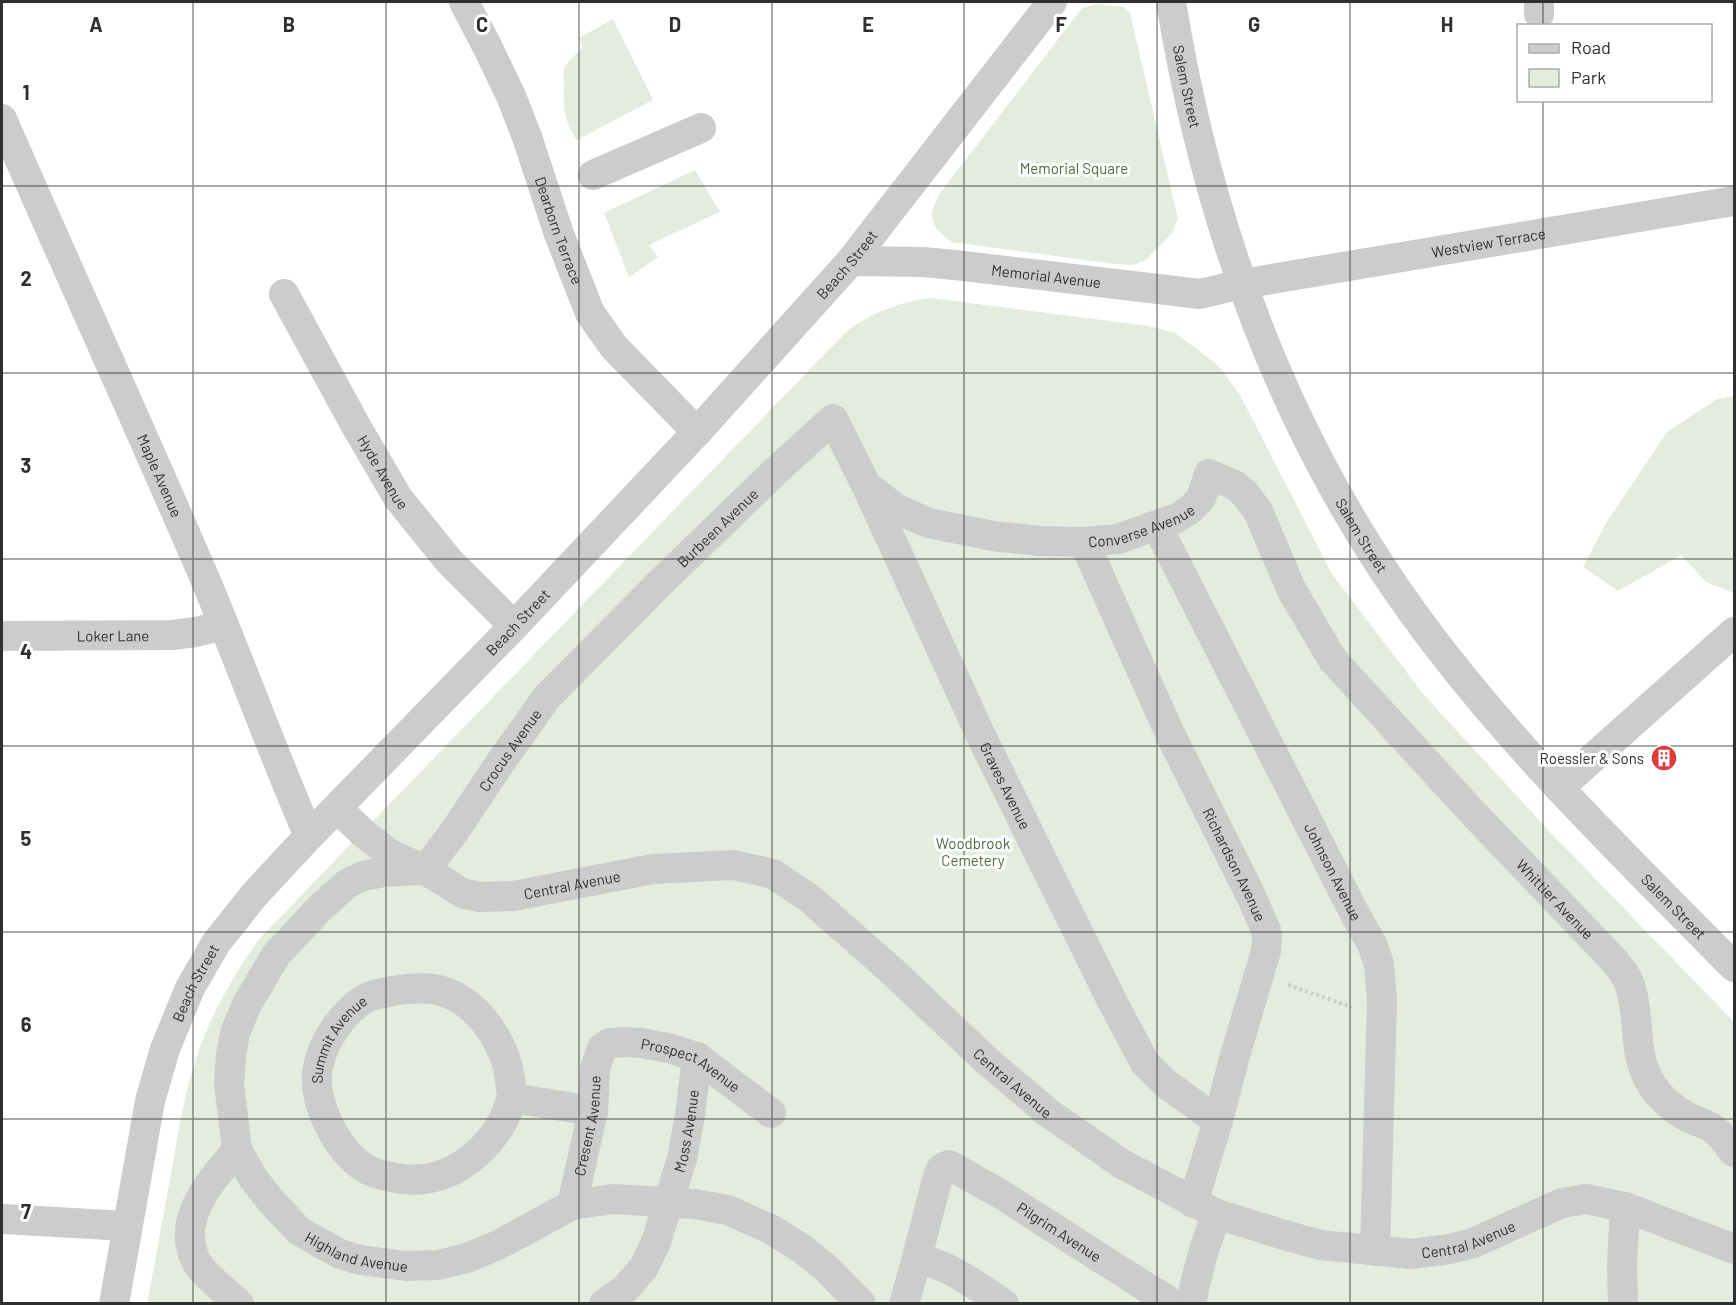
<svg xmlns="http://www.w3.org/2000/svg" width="1736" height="1305" viewBox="0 0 1736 1305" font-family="Barlow,sans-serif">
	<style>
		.green { fill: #e4ecde }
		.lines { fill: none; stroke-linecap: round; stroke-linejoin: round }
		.path { stroke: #ccc; stroke-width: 4; stroke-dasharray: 3 3; stroke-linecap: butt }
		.minor { stroke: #ccc; stroke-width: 30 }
		.grid { fill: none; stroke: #2f2f2f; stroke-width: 1.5; stroke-opacity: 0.55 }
		.labels { text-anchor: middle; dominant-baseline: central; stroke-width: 6; stroke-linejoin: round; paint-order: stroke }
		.street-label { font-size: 15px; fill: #2f2f2f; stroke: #fff }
		.park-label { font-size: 15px; fill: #4f6a3e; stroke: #fff }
		.poi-label { font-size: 15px; fill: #2f2f2f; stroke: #fff; text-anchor: end }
		.grid-label { font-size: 20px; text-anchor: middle; font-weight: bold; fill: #2f2f2f; stroke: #fff; stroke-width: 6; stroke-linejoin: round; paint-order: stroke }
	</style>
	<rect width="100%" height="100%" fill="#fff"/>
	<g class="green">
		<path d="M1097,4L1123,7L1130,13L1178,219L1172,233L1146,260L1134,265L1115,264L952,242C929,227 927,215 941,192L1082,8Z"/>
		<path d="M613,19L653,100L577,140C564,121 563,107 564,84C564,80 563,74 564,69C567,61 577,54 583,47L579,38Z"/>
		<path d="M695,170L720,212L649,245L658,257L629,277L604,213Z"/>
		<path d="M931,298L1149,326L1175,333L1209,358L1221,369L1241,397L1332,574L1424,695L1550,832L1734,1022V1303L147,1304C156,1257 164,1210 173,1163C179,1127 185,1091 197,1056C211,1014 234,975 259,939L845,333C869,313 901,302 931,298Z"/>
		<path d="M1734,396V593L1706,582L1681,555L1618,591L1583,567L1606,523L1667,432L1717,399Z"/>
	</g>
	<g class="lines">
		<path class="path" d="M1288,985L1352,1007"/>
		<g class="minor">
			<path id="s1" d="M464,2L488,48L511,96L527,137L559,234L590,313L614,347L697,432"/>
			<path id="s2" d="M1171,2C1207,221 1280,428 1411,610C1505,741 1622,853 1734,967"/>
			<path d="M1539,14V2"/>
			<path id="s3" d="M2,119C69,273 139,425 205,579C241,664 272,751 309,836"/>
			<path d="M593,175L701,128"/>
			<path id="s4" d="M851,261L923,262L955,265L1200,294L1242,284L1734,201"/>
			<path id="s5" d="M284,294L356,426L398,498L449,561L514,626"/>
			<path id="s6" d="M868,487L897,509L928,523L993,536L1040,541L1084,542L1118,539L1177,518L1191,509L1201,498L1209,474L1236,486L1246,495L1258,511L1292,591L1333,660L1472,812L1607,953C1615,962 1625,972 1629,983C1641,1015 1632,1052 1650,1082C1658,1096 1673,1109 1687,1117C1695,1121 1704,1123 1712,1128C1721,1134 1727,1144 1734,1152"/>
			<path id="s7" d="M1157,526L1357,918L1372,944L1379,964L1382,1000L1375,1251"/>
			<path id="s8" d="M1084,542L1171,736L1251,896L1266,930L1267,937L1266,951L1234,1059L1218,1121L1193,1203"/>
			<path id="s9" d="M2,636L172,635L196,632L224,625"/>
			<path d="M1559,788L1734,632"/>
			<path id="s10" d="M337,808L362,832L390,854L425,870L464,894L480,897L513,896L653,869L734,865L773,874L809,898L892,971L986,1060L1047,1112L1122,1164L1217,1214L1281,1234L1320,1245L1411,1254L1450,1249L1473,1243L1562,1203L1586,1199L1625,1207L1734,1249"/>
			<path id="s11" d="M422,870L384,872L363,876L348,883L320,908L276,955L247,1004L235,1033L231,1055L229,1083L237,1150L253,1178L271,1201L299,1231L340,1254L360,1260L406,1266L438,1265L467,1258L498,1245L572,1205L613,1199L694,1204L728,1210L772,1230L801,1248L827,1269L861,1304"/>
			<path id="s12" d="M425,870L454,832L500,763L547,697L662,581L780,467L833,419L867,487L981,736L1112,1001L1145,1063L1165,1083L1218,1121"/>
			<path id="s13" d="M512,1098C509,1105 507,1113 504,1119C482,1159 442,1187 396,1178C386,1176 374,1174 366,1169C337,1151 311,1101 318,1067C321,1053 326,1041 334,1030C342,1017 359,999 374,995C394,990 421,985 442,991C475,1001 499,1035 508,1067C510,1077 511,1088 512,1098L593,1111"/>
			<path d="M237,1150C212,1180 175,1218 196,1261C203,1274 228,1294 239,1304"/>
			<path id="s14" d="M572,1205L593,1111L595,1069L602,1048L610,1043L625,1042L641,1043L668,1048L697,1057L771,1113"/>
			<path d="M2,1219L127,1226"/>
			<path d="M918,1259C950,1265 976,1286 1004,1304"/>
			<path id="s15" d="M114,1304L150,1101L165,1049L190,988L216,943L255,894L309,836L514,626L697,432L851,261L1052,2"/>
			<path id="s16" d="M604,1304L625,1289L644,1267L656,1242L682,1159L690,1115L697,1057"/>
			<path id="s17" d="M904,1304C917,1260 927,1217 939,1173L942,1168L949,1165L1004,1196L1105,1261L1173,1304"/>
			<path d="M1191,1304C1197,1272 1205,1243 1217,1214"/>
			<path d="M1623,1304L1622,1264L1625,1207"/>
		</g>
	</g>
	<path class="grid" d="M193,2V1304M386,2V1304M579,2V1304M772,2V1304M964,2V1304M1157,2V1304M1350,2V1304M1543,2V26M1543,100V1304M2,186H1734M2,373H1734M2,559H1734M2,746H1734M2,932H1734M2,1119H1734"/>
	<defs>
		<symbol id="building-disc" viewBox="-11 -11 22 22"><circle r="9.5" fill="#de3c39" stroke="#fff"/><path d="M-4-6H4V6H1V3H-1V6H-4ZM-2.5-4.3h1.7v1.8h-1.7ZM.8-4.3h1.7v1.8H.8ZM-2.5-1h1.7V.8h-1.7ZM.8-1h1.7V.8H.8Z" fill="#fff"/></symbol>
	</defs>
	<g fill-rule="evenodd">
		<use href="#building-disc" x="1649" y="743" width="30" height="30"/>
	</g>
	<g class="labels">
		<g class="street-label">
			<text stroke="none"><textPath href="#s2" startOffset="86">Salem Street</textPath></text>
			<text stroke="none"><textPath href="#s1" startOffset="248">Dearborn Terrace</textPath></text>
			<text stroke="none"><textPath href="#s4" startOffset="644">Westview Terrace</textPath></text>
			<text stroke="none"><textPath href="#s15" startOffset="1305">Beach Street</textPath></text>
			<text stroke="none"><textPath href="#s4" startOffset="196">Memorial Avenue</textPath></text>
			<text stroke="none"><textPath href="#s5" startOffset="204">Hyde Avenue</textPath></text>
			<text stroke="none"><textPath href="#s3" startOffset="390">Maple Avenue</textPath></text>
			<text stroke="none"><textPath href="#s6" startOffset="288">Converse Avenue</textPath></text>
			<text stroke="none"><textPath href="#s12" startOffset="452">Burbeen Avenue</textPath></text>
			<text stroke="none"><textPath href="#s2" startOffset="570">Salem Street</textPath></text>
			<text stroke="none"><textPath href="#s15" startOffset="819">Beach Street</textPath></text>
			<text stroke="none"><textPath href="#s9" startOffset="111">Loker Lane</textPath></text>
			<text stroke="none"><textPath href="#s12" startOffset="147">Crocus Avenue</textPath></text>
			<text stroke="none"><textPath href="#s12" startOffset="1016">Graves Avenue</textPath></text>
			<text stroke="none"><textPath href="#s8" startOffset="356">Richardson Avenue</textPath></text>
			<text stroke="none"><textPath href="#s7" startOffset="388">Johnson Avenue</textPath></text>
			<text stroke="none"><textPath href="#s10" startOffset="264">Central Avenue</textPath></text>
			<text stroke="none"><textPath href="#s6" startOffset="938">Whittier Avenue</textPath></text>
			<text stroke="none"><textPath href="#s2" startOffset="1056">Salem Street</textPath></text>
			<text stroke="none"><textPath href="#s15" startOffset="333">Beach Street</textPath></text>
			<text stroke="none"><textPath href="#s13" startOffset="338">Summit Avenue</textPath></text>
			<text stroke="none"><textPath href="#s14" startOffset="256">Prospect Avenue</textPath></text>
			<text stroke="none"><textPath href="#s10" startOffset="786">Central Avenue</textPath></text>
			<text stroke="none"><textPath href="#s14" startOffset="81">Cresent Avenue</textPath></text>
			<text stroke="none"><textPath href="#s16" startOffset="198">Moss Avenue</textPath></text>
			<text stroke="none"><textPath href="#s17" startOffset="278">Pilgrim Avenue</textPath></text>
			<text stroke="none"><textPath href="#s10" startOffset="1288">Central Avenue</textPath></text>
			<text stroke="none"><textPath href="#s11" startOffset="549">Highland Avenue</textPath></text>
		</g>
		<g class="park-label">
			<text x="1074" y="168">Memorial Square</text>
			<text x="973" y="843">Woodbrook<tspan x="973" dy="17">Cemetery</tspan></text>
		</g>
		<g class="poi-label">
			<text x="1644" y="758">Roessler &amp; Sons</text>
		</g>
	</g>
	<g class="grid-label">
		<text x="96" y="32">A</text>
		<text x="289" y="32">B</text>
		<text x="482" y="32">C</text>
		<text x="675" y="32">D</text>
		<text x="868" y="32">E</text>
		<text x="1061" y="32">F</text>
		<text x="1254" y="32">G</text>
		<text x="1447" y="32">H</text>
		<text x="26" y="100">1</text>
		<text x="26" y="286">2</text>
		<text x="26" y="473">3</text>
		<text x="26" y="659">4</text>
		<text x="26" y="846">5</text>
		<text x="26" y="1032">6</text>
		<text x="26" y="1219">7</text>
	</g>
	<rect width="1736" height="1305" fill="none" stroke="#2f2f2f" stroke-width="6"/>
	<rect x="1517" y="24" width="195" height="78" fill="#ffffff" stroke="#acacac" stroke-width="1.5"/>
	<rect x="1529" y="44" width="30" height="9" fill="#cccccc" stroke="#acacac" stroke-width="1.5"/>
	<text x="1571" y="54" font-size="18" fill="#2f2f2f">Road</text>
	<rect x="1529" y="69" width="30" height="18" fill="#e4ecde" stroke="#acacac" stroke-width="1.5"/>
	<text x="1571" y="84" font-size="18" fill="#2f2f2f">Park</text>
</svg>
